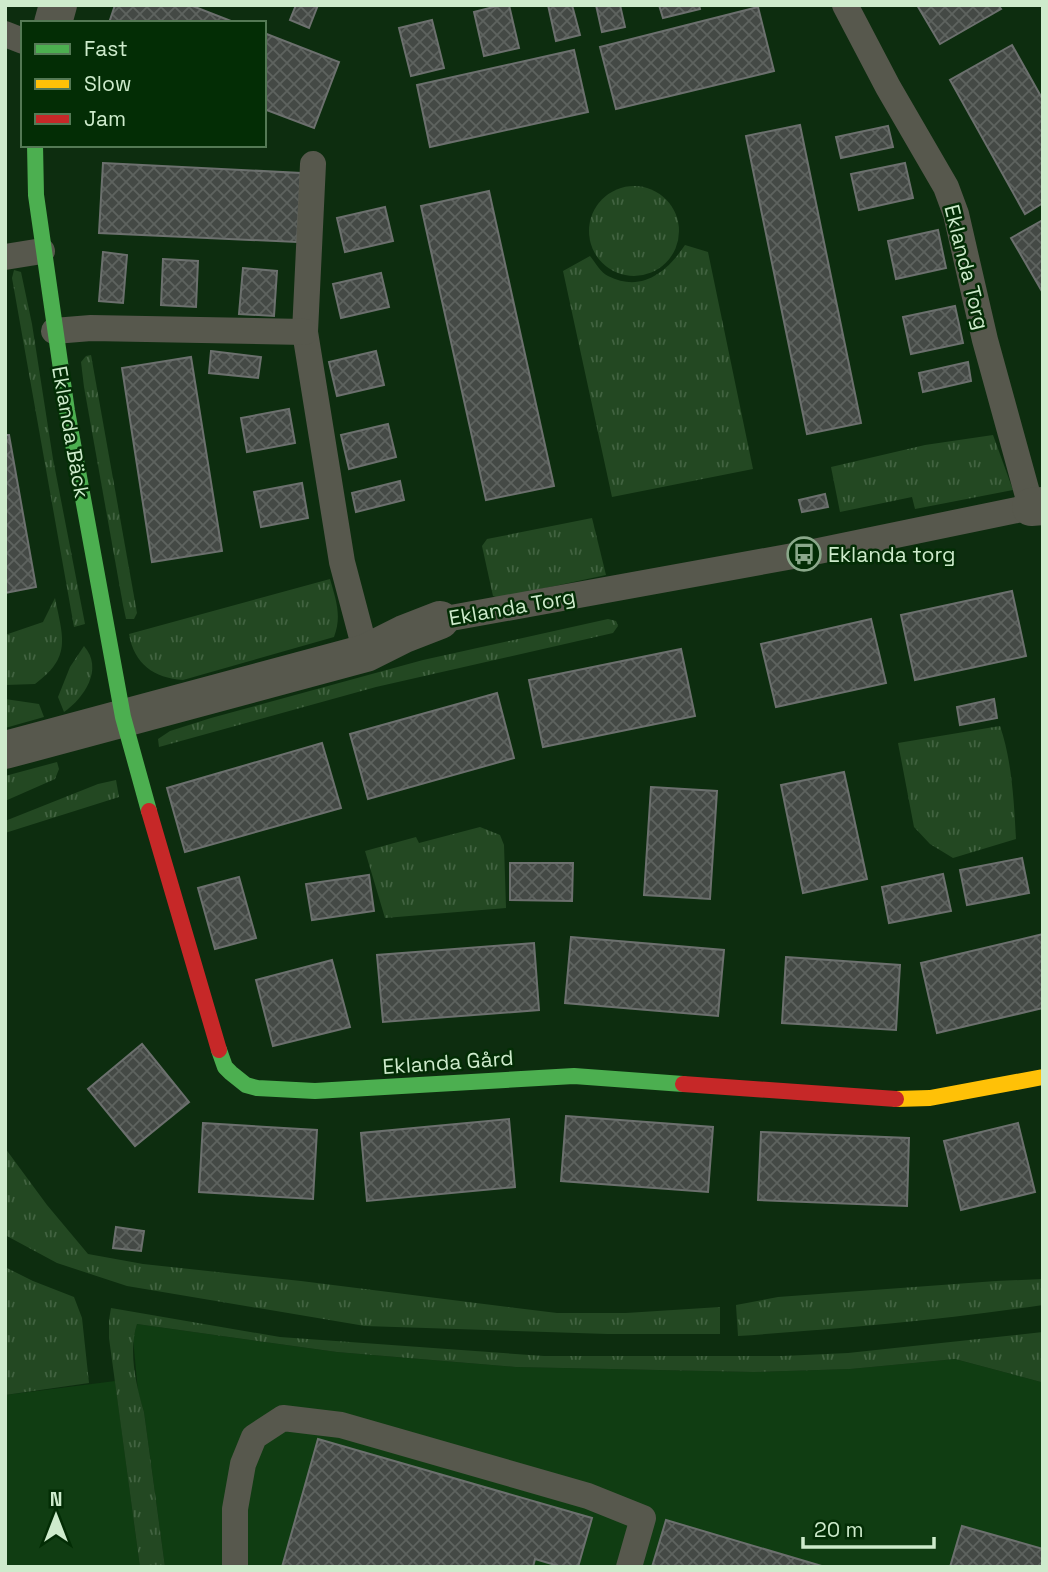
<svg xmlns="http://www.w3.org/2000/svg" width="1048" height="1572" viewBox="0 0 1048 1572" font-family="'Space Grotesk',sans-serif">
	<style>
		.built { fill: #103d12 }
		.grass { fill: url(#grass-tufts) }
		.building { fill: url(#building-cross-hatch); stroke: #6c706e; stroke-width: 2 }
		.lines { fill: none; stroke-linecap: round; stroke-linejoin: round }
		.lane { stroke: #57584d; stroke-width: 26 }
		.street { stroke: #57584d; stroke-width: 38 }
		.fast { stroke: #4caf50; stroke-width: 16 }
		.slow { stroke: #ffc107; stroke-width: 16 }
		.jam { stroke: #c62828; stroke-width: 16 }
		.labels { text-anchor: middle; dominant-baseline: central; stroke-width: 5; stroke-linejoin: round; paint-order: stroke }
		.street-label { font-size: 21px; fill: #ceebcc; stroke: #032d05 }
		.poi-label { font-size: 21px; fill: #ceebcc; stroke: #032d05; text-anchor: start }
	</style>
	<defs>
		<pattern id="grass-tufts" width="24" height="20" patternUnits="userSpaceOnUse" patternTransform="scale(1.75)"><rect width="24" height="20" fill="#234822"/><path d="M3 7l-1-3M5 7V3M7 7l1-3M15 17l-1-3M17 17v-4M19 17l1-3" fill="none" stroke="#426341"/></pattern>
		<pattern id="building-cross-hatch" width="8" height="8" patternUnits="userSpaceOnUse" patternTransform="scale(1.75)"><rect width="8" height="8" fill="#444945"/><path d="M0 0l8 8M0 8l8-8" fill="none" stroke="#5e635f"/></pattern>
	</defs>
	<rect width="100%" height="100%" fill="#0d2d0f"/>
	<g class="built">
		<path d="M137,1324L337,1352L516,1367L754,1372L850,1369L955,1359L1041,1382L1043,1377V1567H165L144,1412L138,1392L133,1338Z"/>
		<path d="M115,1381L140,1567H5V1395Z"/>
	</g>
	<g class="grass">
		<circle cx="634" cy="231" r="45"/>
		<path d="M685,245L708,252L753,469L612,497L563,271L590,256C595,262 601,273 608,276C642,293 667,272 685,245Z"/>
		<path d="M14,270L21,272L32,324L53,459L85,624L74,627L12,278Z"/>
		<path d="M91,355L137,613L134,619H126L123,605L84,387L81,362L86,356Z"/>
		<path d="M993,435L1013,490L915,509L912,497L840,512L831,467L925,445Z"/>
		<path d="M592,518L606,575L499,598L493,596L482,546L487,539Z"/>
		<path d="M330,579C336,600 342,616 334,637L183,680C154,678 134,664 129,634Z"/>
		<path d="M55,598C63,638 72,657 35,684L5,685V635L43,622Z"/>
		<path d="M608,619L616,621L618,626L613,633L376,687L159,747L158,739L170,731L211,718L423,660Z"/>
		<path d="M84,646C104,669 84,698 64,712L58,697L70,667Z"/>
		<path d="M5,699L39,704L44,717L5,728Z"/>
		<path d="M1000,726C1012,761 1014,802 1016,839L953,858L930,844L914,827L898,743Z"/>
		<path d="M57,762L59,769L55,779L5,801V776Z"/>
		<path d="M116,780L119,797L5,833V821L98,784Z"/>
		<path d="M480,827L500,835L504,845L506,908L385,918L365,851L416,837L419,843Z"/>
		<path d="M5,1148L47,1205L88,1254L143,1264L301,1281L557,1313H626L720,1307V1334H608L365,1326L127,1286L57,1263L5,1235Z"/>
		<path d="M5,1267L33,1281L74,1297L82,1318L89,1383L5,1395Z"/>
		<path d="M1043,1279V1305C941,1320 840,1329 738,1336L736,1305L778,1297L996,1281Z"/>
		<path d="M111,1308L280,1337L544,1356H783L848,1353L1043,1332V1377L1041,1382L955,1359L850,1369L754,1372L516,1367L337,1352L137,1324C128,1351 136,1385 144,1412L165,1567H140L109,1338V1320Z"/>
	</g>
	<g class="building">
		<path d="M115,5H190L236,23H109Z"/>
		<path d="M296,5H318L309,28L290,20Z"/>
		<path d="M501,5H509L519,48L484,56L474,12Z"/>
		<path d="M548,5H572L580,35L556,41Z"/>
		<path d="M596,5H620L625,27L602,32Z"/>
		<path d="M659,5H699L700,9L663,18Z"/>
		<path d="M917,5H998L1001,9L940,44Z"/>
		<path d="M758,7L774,71L616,109L600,47Z"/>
		<path d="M432,20L444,68L411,76L399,28Z"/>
		<path d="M264,33L339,62L314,128L264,109Z"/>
		<path d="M1012,45L1043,100V203L1025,214L950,80Z"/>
		<path d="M574,50L588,112L430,147L417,85Z"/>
		<path d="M800,125L861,423L807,434L746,136Z"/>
		<path d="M888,126L893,147L841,158L836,137Z"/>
		<path d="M103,163L301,173L297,242L99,233Z"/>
		<path d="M905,163L913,198L859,210L851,174Z"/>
		<path d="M489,191L554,486L486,500L421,206Z"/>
		<path d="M385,207L393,241L345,252L337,218Z"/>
		<path d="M1043,220V293L1011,238Z"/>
		<path d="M938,230L946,268L896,279L888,241Z"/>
		<path d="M103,252L127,255L123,303L99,301Z"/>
		<path d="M163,259L198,261L196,307L161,305Z"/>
		<path d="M243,268L277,271L274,316L239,314Z"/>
		<path d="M381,273L389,307L341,318L333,284Z"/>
		<path d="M955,306L963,343L911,354L903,317Z"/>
		<path d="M211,351L261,357L258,378L209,373Z"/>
		<path d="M376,351L384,385L337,396L329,362Z"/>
		<path d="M191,357L222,551L152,562L122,368Z"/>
		<path d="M968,362L971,381L923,392L919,373Z"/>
		<path d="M289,409L295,443L247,452L241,418Z"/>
		<path d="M388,424L396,457L349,469L341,435Z"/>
		<path d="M5,435H9L36,587L5,593Z"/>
		<path d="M400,481L404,500L356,512L352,493Z"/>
		<path d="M302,483L308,518L261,527L254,492Z"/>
		<path d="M825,494L828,507L802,512L799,500Z"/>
		<path d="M1012,591L1026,656L915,680L901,615Z"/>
		<path d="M871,619L886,683L776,707L761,644Z"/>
		<path d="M681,649L695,716L543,747L529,680Z"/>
		<path d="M497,693L514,758L368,799L350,734Z"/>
		<path d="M994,699L997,718L960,725L957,707Z"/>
		<path d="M322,743L341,808L185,852L167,788Z"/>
		<path d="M844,772L867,879L803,893L781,785Z"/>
		<path d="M651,787L717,791L710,899L644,895Z"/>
		<path d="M1022,858L1029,893L967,905L960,870Z"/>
		<path d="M510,863H573L572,901L510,900Z"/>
		<path d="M943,874L951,911L889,923L882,887Z"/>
		<path d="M369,875L374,911L312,920L306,884Z"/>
		<path d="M239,877L256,938L215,949L198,888Z"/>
		<path d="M1043,934V1008L937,1033L921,963Z"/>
		<path d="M571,937L724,950L718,1016L565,1003Z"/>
		<path d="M534,943L539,1010L383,1022L377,955Z"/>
		<path d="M786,957L900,965L896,1030L782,1023Z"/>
		<path d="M332,960L350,1027L273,1046L256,980Z"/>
		<path d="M142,1044L189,1102L135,1146L88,1089Z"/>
		<path d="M566,1116L713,1127L708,1192L561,1181Z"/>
		<path d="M509,1119L515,1187L367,1201L361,1133Z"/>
		<path d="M203,1123L317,1130L313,1199L199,1192Z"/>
		<path d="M1018,1123L1035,1192L961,1210L944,1141Z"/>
		<path d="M761,1132L909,1138L907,1206L758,1200Z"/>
		<path d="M116,1227L144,1231L141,1251L113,1248Z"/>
		<path d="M318,1439L592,1518L578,1567H562L535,1559L533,1567H282Z"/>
		<path d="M666,1520L825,1567H652Z"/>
		<path d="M962,1526L1043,1549V1567H950Z"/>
	</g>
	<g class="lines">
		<g class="lane">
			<path d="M5,34L23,41"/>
			<path d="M313,164L305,332L342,562L366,653"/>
			<path d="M5,257L42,251"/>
			<path d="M54,331L91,328L305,332"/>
			<path d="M440,620L804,554L1031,507L985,340L956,214L946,187L888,87L845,5"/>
			<path d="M235,1567V1509L243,1464L254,1437L283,1418L341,1425L588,1496L643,1518L629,1567"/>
		</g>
		<g class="street">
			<path d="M53,23L58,5"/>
			<path d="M1031,507L1043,506"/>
			<path d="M5,750L366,653L404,634L440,620"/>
		</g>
		<g class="fast">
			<path d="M35,145L36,195L67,411L123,717L149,811"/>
			<path d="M219,1050L225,1067L231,1073L246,1085L257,1088L315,1091L574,1076L683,1084"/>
		</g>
		<path class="slow" d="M896,1099L930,1098L1043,1077"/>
		<g class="jam">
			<path d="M149,811L219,1050"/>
			<path d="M683,1084L896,1099"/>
		</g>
	</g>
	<defs>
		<symbol id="bus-ring" viewBox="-11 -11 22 22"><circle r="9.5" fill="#032d05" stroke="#8aa88a" stroke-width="1.5"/><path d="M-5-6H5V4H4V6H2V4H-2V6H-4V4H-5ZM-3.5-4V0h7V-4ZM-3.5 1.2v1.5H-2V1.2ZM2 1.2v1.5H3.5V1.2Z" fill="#8aa88a"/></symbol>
	</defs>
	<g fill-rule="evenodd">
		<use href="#bus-ring" x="785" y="535" width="38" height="38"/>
	</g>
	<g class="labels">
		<g class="street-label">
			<text transform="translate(967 267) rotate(76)">Eklanda Torg</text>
			<text transform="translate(71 432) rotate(80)">Eklanda Bäck</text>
			<text transform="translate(512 607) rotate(-10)">Eklanda Torg</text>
			<text transform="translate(448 1062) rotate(-4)">Eklanda Gård</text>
		</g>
		<g class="poi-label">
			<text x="828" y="554">Eklanda torg</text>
		</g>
	</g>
	<rect width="1048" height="1572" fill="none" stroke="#ceebcc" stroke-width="14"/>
	<rect x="21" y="21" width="245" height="126" fill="#032d05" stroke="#547955" stroke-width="2"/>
	<rect x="35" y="44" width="35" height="10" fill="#4caf50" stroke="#547955" stroke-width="2"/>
	<text x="84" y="56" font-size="21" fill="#ceebcc">Fast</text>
	<rect x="35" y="79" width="35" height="10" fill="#ffc107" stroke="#547955" stroke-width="2"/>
	<text x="84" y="91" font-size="21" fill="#ceebcc">Slow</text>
	<rect x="35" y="114" width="35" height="10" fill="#c62828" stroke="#547955" stroke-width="2"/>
	<text x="84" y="126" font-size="21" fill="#ceebcc">Jam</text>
	<g transform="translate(56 1516)" stroke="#032d05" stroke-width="5" paint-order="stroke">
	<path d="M0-5L12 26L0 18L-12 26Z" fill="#ceebcc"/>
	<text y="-10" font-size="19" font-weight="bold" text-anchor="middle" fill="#ceebcc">N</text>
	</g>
	<path d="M803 1537v10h131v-10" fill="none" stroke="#ceebcc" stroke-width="3.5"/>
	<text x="814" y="1537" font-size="21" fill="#ceebcc" stroke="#032d05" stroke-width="5" paint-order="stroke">20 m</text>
</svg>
